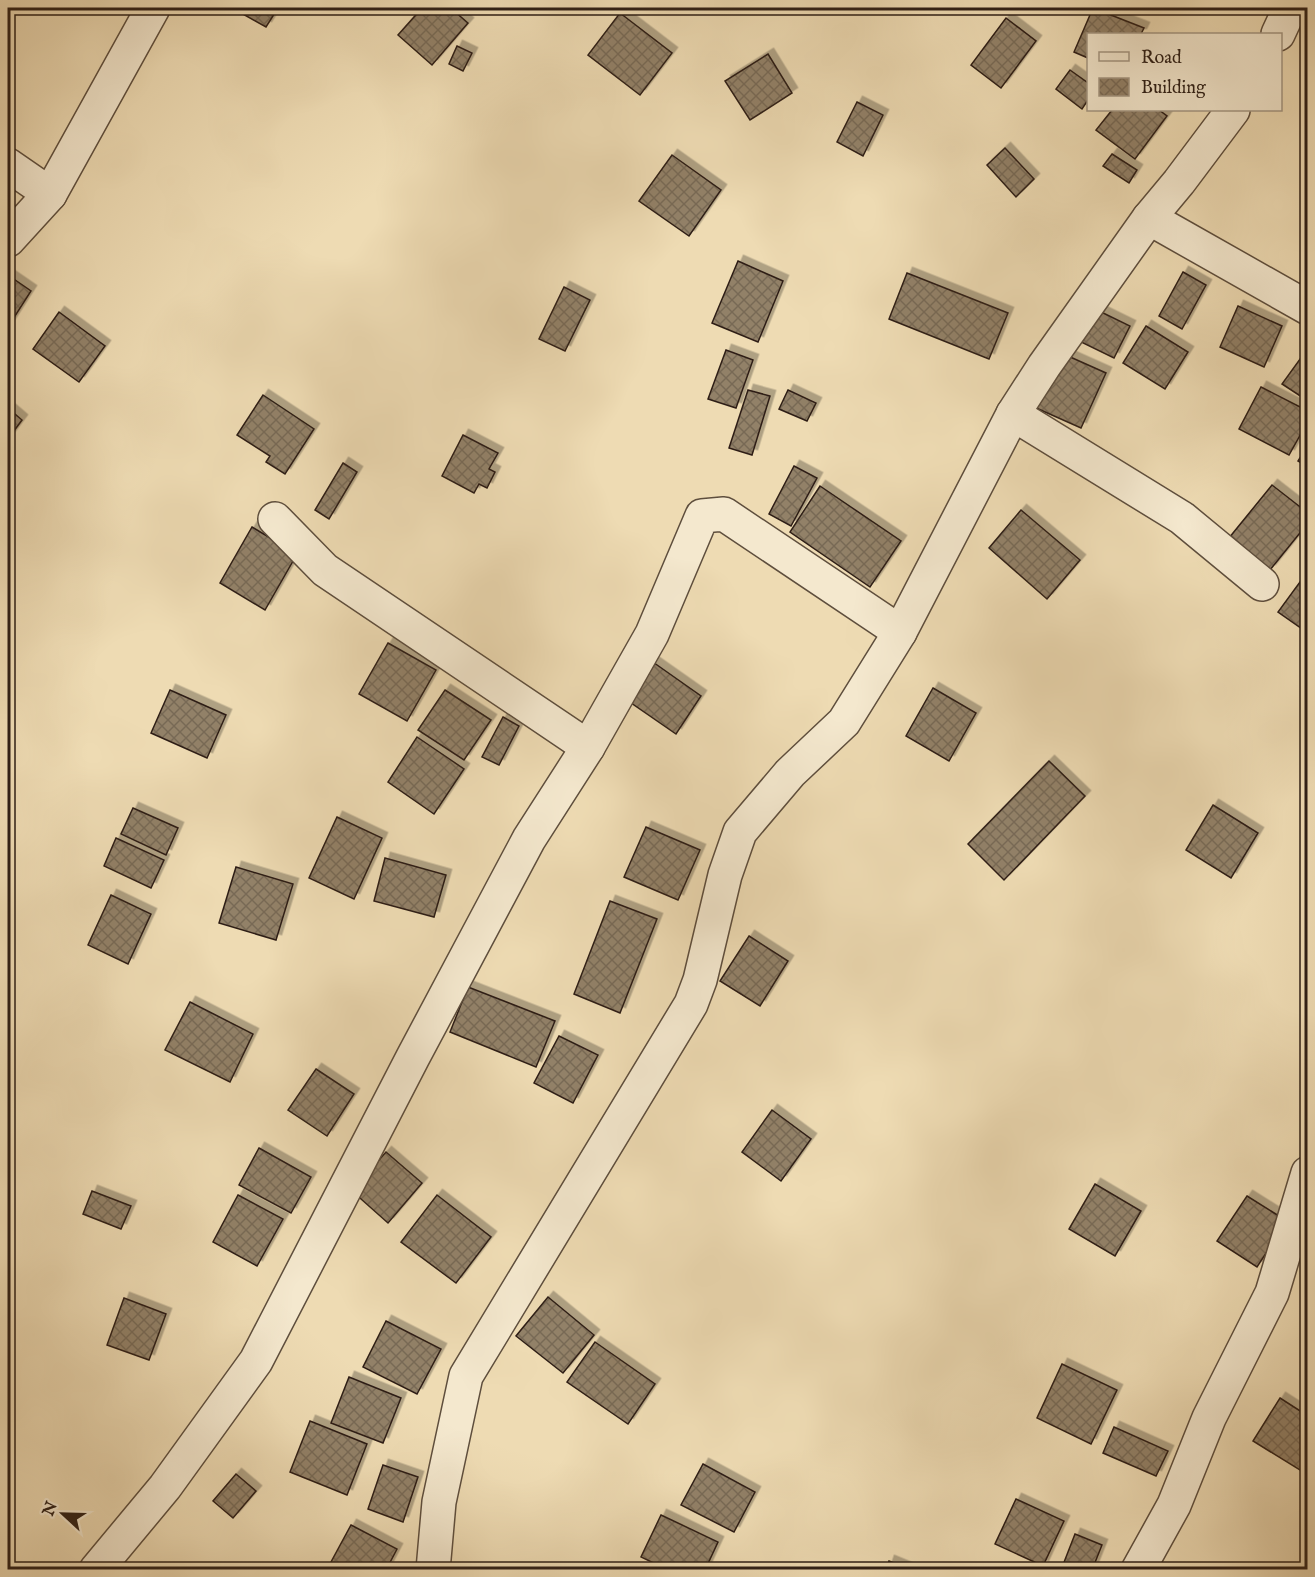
<svg xmlns="http://www.w3.org/2000/svg" width="1315" height="1577" viewBox="0 0 1315 1577" font-family="'IM FELL English',serif">
	<style>
		.building { fill: url(#building-cross-hatch); stroke: #2e1f16; stroke-width: 1.5; filter: url(#shadow) }
		.lines { fill: none; stroke-linecap: round; stroke-linejoin: round }
		.minor-casing { stroke: #5e4e3d; stroke-width: 36 }
		.minor { stroke: #f4e8ce; stroke-width: 33 }
	</style>
	<defs>
		<pattern id="building-cross-hatch" width="8" height="8" patternUnits="userSpaceOnUse" patternTransform="scale(1.5)"><rect width="8" height="8" fill="#928168"/><path d="M0 0l8 8M0 8l8-8" fill="none" stroke="#786955"/></pattern>
		<filter id="shadow"><feDropShadow dx="5.5" dy="-5.5" stdDeviation="0" flood-color="#0004"/></filter>
	</defs>
	<rect width="100%" height="100%" fill="#eedbb3"/>
	<filter id="stains"><feTurbulence type="fractalNoise" baseFrequency=".00333" numOctaves="4"/><feColorMatrix values="0 0 0 0 .2 0 0 0 0 .09 0 0 0 0 .02 0 0 0 .5 -.17"/></filter>
	<radialGradient id="worn" r=".72"><stop offset=".6" stop-color="#630" stop-opacity="0"/><stop offset="1" stop-color="#630" stop-opacity=".3"/></radialGradient>
	<g class="building">
		<path d="M232,8H278L266,27Z"/>
		<path d="M422,8H455L453,10L468,23L432,65L398,35Z"/>
		<path d="M1093,8L1144,28L1141,34H1088V58L1074,52Z"/>
		<path d="M620,13L672,53L640,95L588,55Z"/>
		<path d="M1006,18L1036,41L1001,88L971,65Z"/>
		<path d="M457,46L472,53L463,71L449,64Z"/>
		<path d="M768,54L792,93L750,120L725,81Z"/>
		<path d="M1070,70L1088,83V100L1082,109L1056,89Z"/>
		<path d="M857,102L883,115L863,156L837,142Z"/>
		<path d="M1112,110H1159L1167,116L1135,159L1096,130Z"/>
		<path d="M1005,148L1034,179L1016,197L987,165Z"/>
		<path d="M1112,154L1137,170L1129,183L1103,166Z"/>
		<path d="M672,155L721,190L689,236L639,201Z"/>
		<path d="M738,261L783,281L758,342L712,323Z"/>
		<path d="M1183,272L1206,285L1182,329L1159,316Z"/>
		<path d="M907,273L1008,313L989,359L889,319Z"/>
		<path d="M8,275L31,291L8,327Z"/>
		<path d="M564,287L590,300L565,351L539,339Z"/>
		<path d="M1238,306L1282,326L1264,367L1220,347Z"/>
		<path d="M1095,309L1130,326L1114,358L1079,341Z"/>
		<path d="M59,312L105,346L79,382L33,349Z"/>
		<path d="M1146,326L1188,352L1165,389L1123,363Z"/>
		<path d="M1308,348V401L1282,384Z"/>
		<path d="M726,350L753,360L736,408L708,399Z"/>
		<path d="M1059,352L1106,373L1081,428L1034,407Z"/>
		<path d="M1261,387L1308,411V421L1289,455L1239,429Z"/>
		<path d="M748,390L770,396L752,455L729,448Z"/>
		<path d="M788,390L816,403L807,421L779,409Z"/>
		<path d="M263,395L314,429L285,474L266,462L270,456L237,435Z"/>
		<path d="M8,408L22,420L8,439Z"/>
		<path d="M463,435L498,453L489,469L495,472L487,488L479,484L474,493L442,476Z"/>
		<path d="M1308,445V467L1298,461Z"/>
		<path d="M343,463L357,472L329,519L315,510Z"/>
		<path d="M794,466L817,478L791,526L769,514Z"/>
		<path d="M1272,485L1308,513V523L1270,570L1229,538Z"/>
		<path d="M820,486L901,541L870,587L790,532Z"/>
		<path d="M1021,510L1080,560L1047,599L989,548Z"/>
		<path d="M252,527L297,554L265,610L220,583Z"/>
		<path d="M1308,571V633L1278,612Z"/>
		<path d="M388,643L436,670L407,721L359,694Z"/>
		<path d="M650,660L701,696L676,734L624,698Z"/>
		<path d="M933,688L976,713L949,761L906,736Z"/>
		<path d="M170,690L226,715L207,758L151,733Z"/>
		<path d="M445,690L491,720L464,760L418,730Z"/>
		<path d="M503,717L519,726L499,765L482,757Z"/>
		<path d="M417,737L464,769L434,814L388,782Z"/>
		<path d="M1049,761L1085,796L1004,880L968,844Z"/>
		<path d="M1213,805L1258,833L1231,878L1186,850Z"/>
		<path d="M133,808L178,828L166,855L121,834Z"/>
		<path d="M337,817L382,838L354,899L309,878Z"/>
		<path d="M646,827L700,850L678,900L624,877Z"/>
		<path d="M116,838L164,860L151,888L104,866Z"/>
		<path d="M385,858L446,875L434,917L374,901Z"/>
		<path d="M236,867L293,884L276,940L219,923Z"/>
		<path d="M111,895L151,914L128,964L88,945Z"/>
		<path d="M610,901L657,919L620,1013L574,994Z"/>
		<path d="M749,936L788,961L760,1006L720,981Z"/>
		<path d="M468,987L555,1021L536,1067L450,1032Z"/>
		<path d="M190,1002L253,1034L230,1082L165,1050Z"/>
		<path d="M559,1036L598,1055L573,1103L534,1083Z"/>
		<path d="M316,1069L354,1094L327,1136L288,1110Z"/>
		<path d="M772,1110L811,1139L781,1181L742,1152Z"/>
		<path d="M259,1148L311,1177L291,1213L239,1185Z"/>
		<path d="M386,1152L422,1183L388,1223L352,1191Z"/>
		<path d="M1095,1184L1141,1211L1115,1256L1069,1229Z"/>
		<path d="M92,1191L131,1206L121,1229L83,1214Z"/>
		<path d="M238,1195L283,1219L257,1266L213,1242Z"/>
		<path d="M437,1195L491,1237L456,1283L401,1242Z"/>
		<path d="M1247,1196L1287,1221L1257,1267L1217,1241Z"/>
		<path d="M548,1297L594,1335L563,1373L516,1336Z"/>
		<path d="M124,1298L166,1314L149,1360L107,1345Z"/>
		<path d="M386,1321L441,1349L417,1394L363,1367Z"/>
		<path d="M595,1342L655,1384L628,1424L567,1382Z"/>
		<path d="M1062,1364L1117,1390L1091,1444L1037,1418Z"/>
		<path d="M349,1377L401,1398L383,1443L331,1423Z"/>
		<path d="M1280,1398L1308,1416V1475L1253,1441Z"/>
		<path d="M310,1421L367,1444L347,1495L290,1472Z"/>
		<path d="M1114,1427L1168,1451L1156,1476L1103,1453Z"/>
		<path d="M703,1464L755,1492L734,1532L681,1505Z"/>
		<path d="M383,1465L418,1477L403,1522L368,1509Z"/>
		<path d="M236,1474L256,1491L233,1518L213,1501Z"/>
		<path d="M1016,1499L1064,1521L1043,1566L995,1544Z"/>
		<path d="M661,1515L718,1542L705,1570H668L641,1557Z"/>
		<path d="M351,1525L397,1549L386,1570H345L331,1562Z"/>
		<path d="M1075,1534L1102,1545L1092,1570H1061Z"/>
		<path d="M889,1561L911,1570H886Z"/>
	</g>
	<g class="lines">
		<defs>
			<g id="minor">
				<path d="M1278,34L1290,8"/>
				<path d="M8,165L50,194"/>
				<path d="M1149,218L1308,308"/>
				<path d="M8,240L50,194L153,8"/>
				<path d="M1013,414L1182,518L1262,584"/>
				<path d="M275,519L325,570L588,747"/>
				<path d="M96,1570L165,1487L256,1361L413,1057L529,839L588,747L652,634L702,516L724,514L900,632"/>
				<path d="M433,1570L439,1502L466,1376L691,1004L700,980L725,875L740,832L790,773L844,722L900,632L1013,414L1044,366L1149,218L1179,182L1233,110"/>
				<path d="M1138,1570L1174,1505L1209,1418L1272,1293L1308,1173"/>
			</g>
		</defs>
		<use href="#minor" class="minor-casing"/>
		<use href="#minor" class="minor"/>
	</g>
	<rect width="1315" height="1577" fill="none" stroke="#eedbb3" stroke-width="30"/>
	<rect x="9" y="9" width="1297" height="1559" fill="none" stroke="#2e1f16" stroke-width="3"/>
	<rect x="15" y="15" width="1285" height="1547" fill="none" stroke="#2e1f16" stroke-width="1.5"/>
	<rect x="1087" y="33" width="195" height="78" fill="#f4e8ce" stroke="#a59884" stroke-width="1.5"/>
	<rect x="1099" y="52" width="30" height="9" fill="#f4e8ce" stroke="#a59884" stroke-width="1.5"/>
	<text x="1141" y="63" font-size="18" fill="#2e1f16">Road</text>
	<rect x="1099" y="78" width="30" height="18" fill="url(#building-cross-hatch)" stroke="#a59884" stroke-width="1.5"/>
	<text x="1141" y="93" font-size="18" fill="#2e1f16">Building</text>
	<g transform="translate(63 1514) rotate(292)" stroke="#f4e8ce" stroke-width="4.5" paint-order="stroke">
	<path d="M0-4.5L10 22L0 15L-10 22Z" fill="#2e1f16"/>
	<text y="-9" font-size="16" font-weight="bold" text-anchor="middle" fill="#2e1f16">N</text>
	</g>
	<rect width="100%" height="100%" filter="url(#stains)"/>
	<rect width="100%" height="100%" fill="url(#worn)"/>
</svg>
